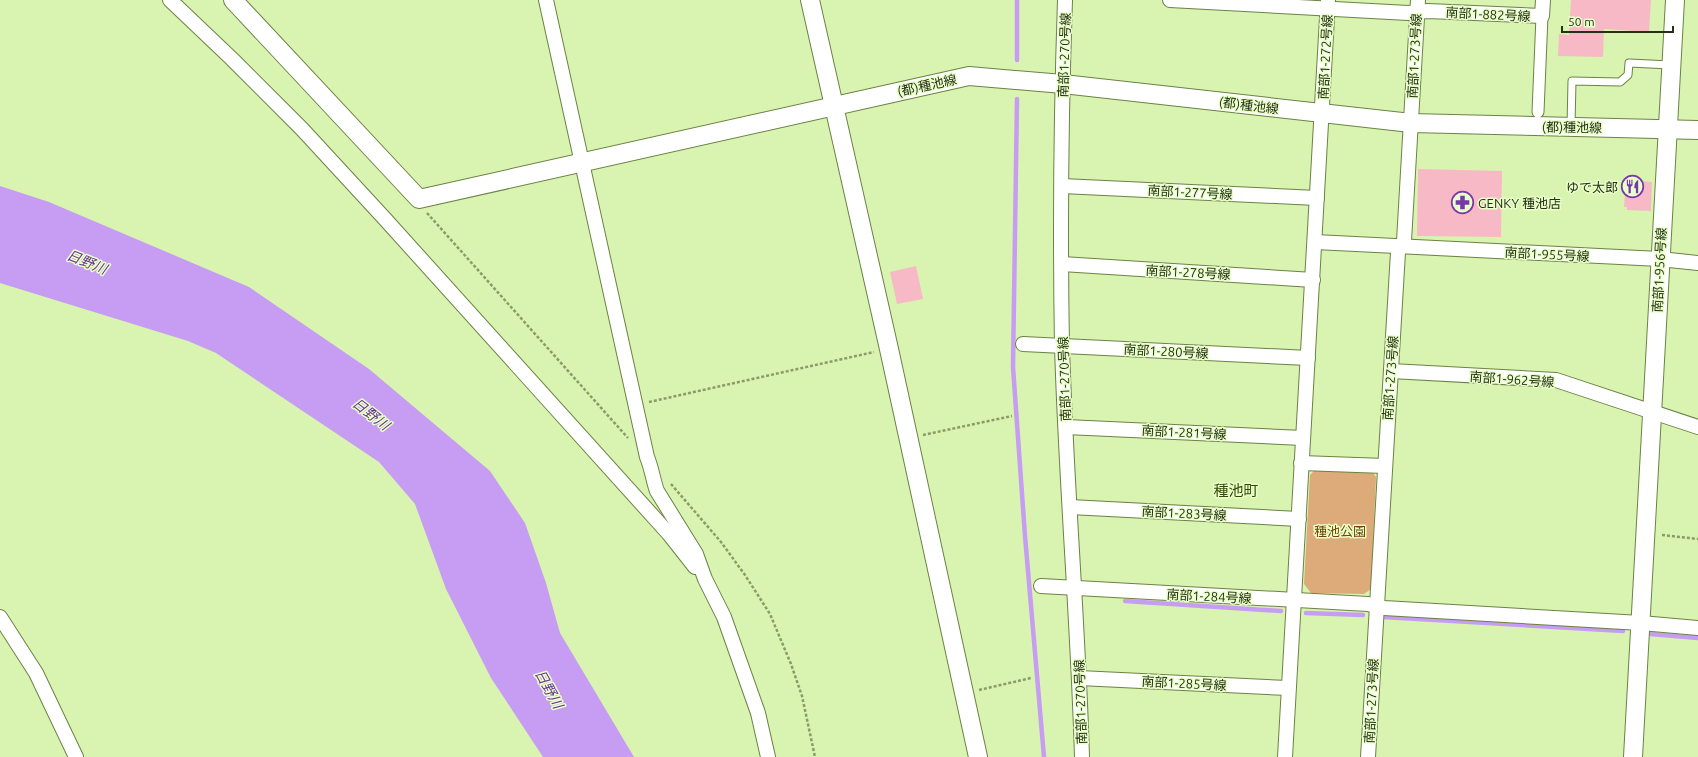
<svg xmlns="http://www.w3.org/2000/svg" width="1698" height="757" viewBox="0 0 1698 757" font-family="Ubuntu,'Noto Sans JP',sans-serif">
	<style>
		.green { fill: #dcab79 }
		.water { fill: #c79cf3 }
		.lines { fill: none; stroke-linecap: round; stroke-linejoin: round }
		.stream { stroke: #c79cf3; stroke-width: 4.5 }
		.building { fill: #f7b9c5 }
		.service-casing { stroke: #6b8244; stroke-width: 9 }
		.pedestrian-casing { stroke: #6b8244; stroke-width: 13 }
		.minor-casing { stroke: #6b8244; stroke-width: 16 }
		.tertiary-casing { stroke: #6b8244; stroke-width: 20 }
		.path { stroke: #889c6a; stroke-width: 2.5; stroke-dasharray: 3 2; stroke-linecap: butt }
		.service { stroke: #fff; stroke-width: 7 }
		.pedestrian { stroke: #fff; stroke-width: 11 }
		.minor { stroke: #fff; stroke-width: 14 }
		.tertiary { stroke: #fff; stroke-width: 18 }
		.labels { text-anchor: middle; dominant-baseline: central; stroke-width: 3; stroke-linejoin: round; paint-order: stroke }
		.street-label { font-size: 13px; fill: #263015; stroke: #e9ffc9 }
		.poi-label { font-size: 13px; fill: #263015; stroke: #e9ffc9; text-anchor: end }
		.park-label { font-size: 13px; fill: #714200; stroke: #e9ffc9 }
		.water-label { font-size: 14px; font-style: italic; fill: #6a3397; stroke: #e9ffc9 }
		.quarter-label { font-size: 15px; fill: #364a06; stroke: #e9ffc9 }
	</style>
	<rect width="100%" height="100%" fill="#d8f4b0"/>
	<path class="green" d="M1317,468L1371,470L1376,477L1371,589L1364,594L1311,593L1304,584L1310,475Z"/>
	<path class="water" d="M0,186L49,202L249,287L369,369L490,471L525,523L546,583L560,633L634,757H543L491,678L446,589L415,504L379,462L216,353L188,341L0,283Z"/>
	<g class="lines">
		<g class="stream">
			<path d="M1017,60V0"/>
			<path d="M1017,99L1013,367L1025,536L1044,757"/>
			<path d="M1125,601L1281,611"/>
			<path d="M1306,613L1363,615"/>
			<path d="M1383,617L1623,631"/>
			<path d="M1650,634L1698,638"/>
		</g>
	</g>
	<g class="building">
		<path d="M1571,0H1651L1649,32L1604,29L1603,57L1558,56L1559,34L1569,35Z"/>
		<path d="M1418,169L1502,171L1501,237L1417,236Z"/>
		<path d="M1628,180L1652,182L1651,211L1627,210V207H1624L1625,194H1627Z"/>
		<path d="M916,266L923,299L897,304L890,272Z"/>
	</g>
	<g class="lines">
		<defs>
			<path id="service" d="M1571,126L1572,81L1620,82L1628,75L1629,63L1671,65"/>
			<path id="pedestrian" d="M1538,112L1542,16"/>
			<g id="minor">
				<path d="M170,0L232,59L302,129L385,219L669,534L695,567"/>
				<path d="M546,0L647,457C652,469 653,480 657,491L696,554L705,579L724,617L758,713L768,757"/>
				<path d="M1065,0C1061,115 1060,231 1062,346C1066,483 1078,620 1082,757"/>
				<path d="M1170,0L1408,13L1428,11L1542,16L1543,0"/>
				<path d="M1062,186L1317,198"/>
				<path d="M1315,242L1660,259L1698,263"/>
				<path d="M1062,264L1313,280"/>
				<path d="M1023,344L1308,358"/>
				<path d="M1391,371L1556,380L1698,427"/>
				<path d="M1066,427L1303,438"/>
				<path d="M1301,463L1385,466"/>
				<path d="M1070,507L1299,519"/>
				<path d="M1041,586L1368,604L1384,608L1641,623L1698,628"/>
				<path d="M0,617L36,673L76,757"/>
				<path d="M1079,678L1288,688"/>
				<path d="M1285,757L1328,0"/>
				<path d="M1368,757L1398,252L1404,241L1418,0"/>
			</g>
			<g id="tertiary">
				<path d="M233,0L419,199L969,76L1063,84L1411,123L1698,130"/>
				<path d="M810,0L889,349L978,757"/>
				<path d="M1633,757L1675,0"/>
			</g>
		</defs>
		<use href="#service" class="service-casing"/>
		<use href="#pedestrian" class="pedestrian-casing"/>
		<use href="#minor" class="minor-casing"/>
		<use href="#tertiary" class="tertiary-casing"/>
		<g class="path">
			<path d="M427,213L628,438"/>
			<path d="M649,402L874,352"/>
			<path d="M923,435L1012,416"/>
			<path d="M671,484L721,542L745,575L770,614L791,664L802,696L815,757"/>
			<path d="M1662,535L1698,539"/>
			<path d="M979,690L1031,678"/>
		</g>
		<use href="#service" class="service"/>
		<use href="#pedestrian" class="pedestrian"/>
		<use href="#minor" class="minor"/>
		<use href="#tertiary" class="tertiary"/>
	</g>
	<defs>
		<symbol id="restaurant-ring" viewBox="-11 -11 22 22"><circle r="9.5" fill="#e9ffc9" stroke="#7838ad" stroke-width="1.5"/><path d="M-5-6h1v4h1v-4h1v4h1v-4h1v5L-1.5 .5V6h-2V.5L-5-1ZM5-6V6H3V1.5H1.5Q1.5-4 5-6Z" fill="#7838ad"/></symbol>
		<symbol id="pharmacy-ring" viewBox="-11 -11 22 22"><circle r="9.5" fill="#e9ffc9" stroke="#7838ad" stroke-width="1.5"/><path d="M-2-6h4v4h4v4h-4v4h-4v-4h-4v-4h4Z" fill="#7838ad"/></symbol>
	</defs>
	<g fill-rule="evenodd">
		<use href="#restaurant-ring" x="1620" y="174" width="25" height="25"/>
		<use href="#pharmacy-ring" x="1450" y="190" width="25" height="25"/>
	</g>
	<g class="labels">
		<g class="street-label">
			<text transform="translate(1488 14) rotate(3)">南部1-882号線</text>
			<text transform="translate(1064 55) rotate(-88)">南部1-270号線</text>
			<text transform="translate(1414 56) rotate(-87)">南部1-273号線</text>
			<text transform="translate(1325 57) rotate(-87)">南部1-272号線</text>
			<text transform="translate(927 85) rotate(-12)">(都)種池線</text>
			<text transform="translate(1249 105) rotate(7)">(都)種池線</text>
			<text transform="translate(1572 127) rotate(1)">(都)種池線</text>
			<text transform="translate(1190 192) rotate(3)">南部1-277号線</text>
			<text transform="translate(1547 254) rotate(3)">南部1-955号線</text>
			<text transform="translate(1659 270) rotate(-87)">南部1-956号線</text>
			<text transform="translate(1188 272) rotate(3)">南部1-278号線</text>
			<text transform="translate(1166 351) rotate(3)">南部1-280号線</text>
			<text transform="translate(1390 378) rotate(-86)">南部1-273号線</text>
			<text transform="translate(1064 379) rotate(-92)">南部1-270号線</text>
			<text transform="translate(1512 379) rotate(4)">南部1-962号線</text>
			<text transform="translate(1184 432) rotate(3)">南部1-281号線</text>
			<text transform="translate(1184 513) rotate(3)">南部1-283号線</text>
			<text transform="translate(1209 596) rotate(3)">南部1-284号線</text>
			<text transform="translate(1184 683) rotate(3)">南部1-285号線</text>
			<text transform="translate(1371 701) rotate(-87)">南部1-273号線</text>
			<text transform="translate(1080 702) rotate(-92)">南部1-270号線</text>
		</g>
		<g class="poi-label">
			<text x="1618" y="187">ゆで太郎</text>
			<text x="1478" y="203" text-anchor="start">GENKY 種池店</text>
		</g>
		<g class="park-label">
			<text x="1340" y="531">種池公園</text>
		</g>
		<g class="water-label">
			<text transform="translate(87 262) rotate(22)">日野川</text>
			<text transform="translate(371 414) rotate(38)">日野川</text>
			<text transform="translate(549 689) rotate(61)">日野川</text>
		</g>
		<g class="quarter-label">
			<text x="1236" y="490">種池町</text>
		</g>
	</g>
	<path d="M1562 26v6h111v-6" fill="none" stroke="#263015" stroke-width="2"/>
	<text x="1568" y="26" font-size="12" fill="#263015" stroke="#e9ffc9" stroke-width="3" paint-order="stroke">50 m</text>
</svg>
